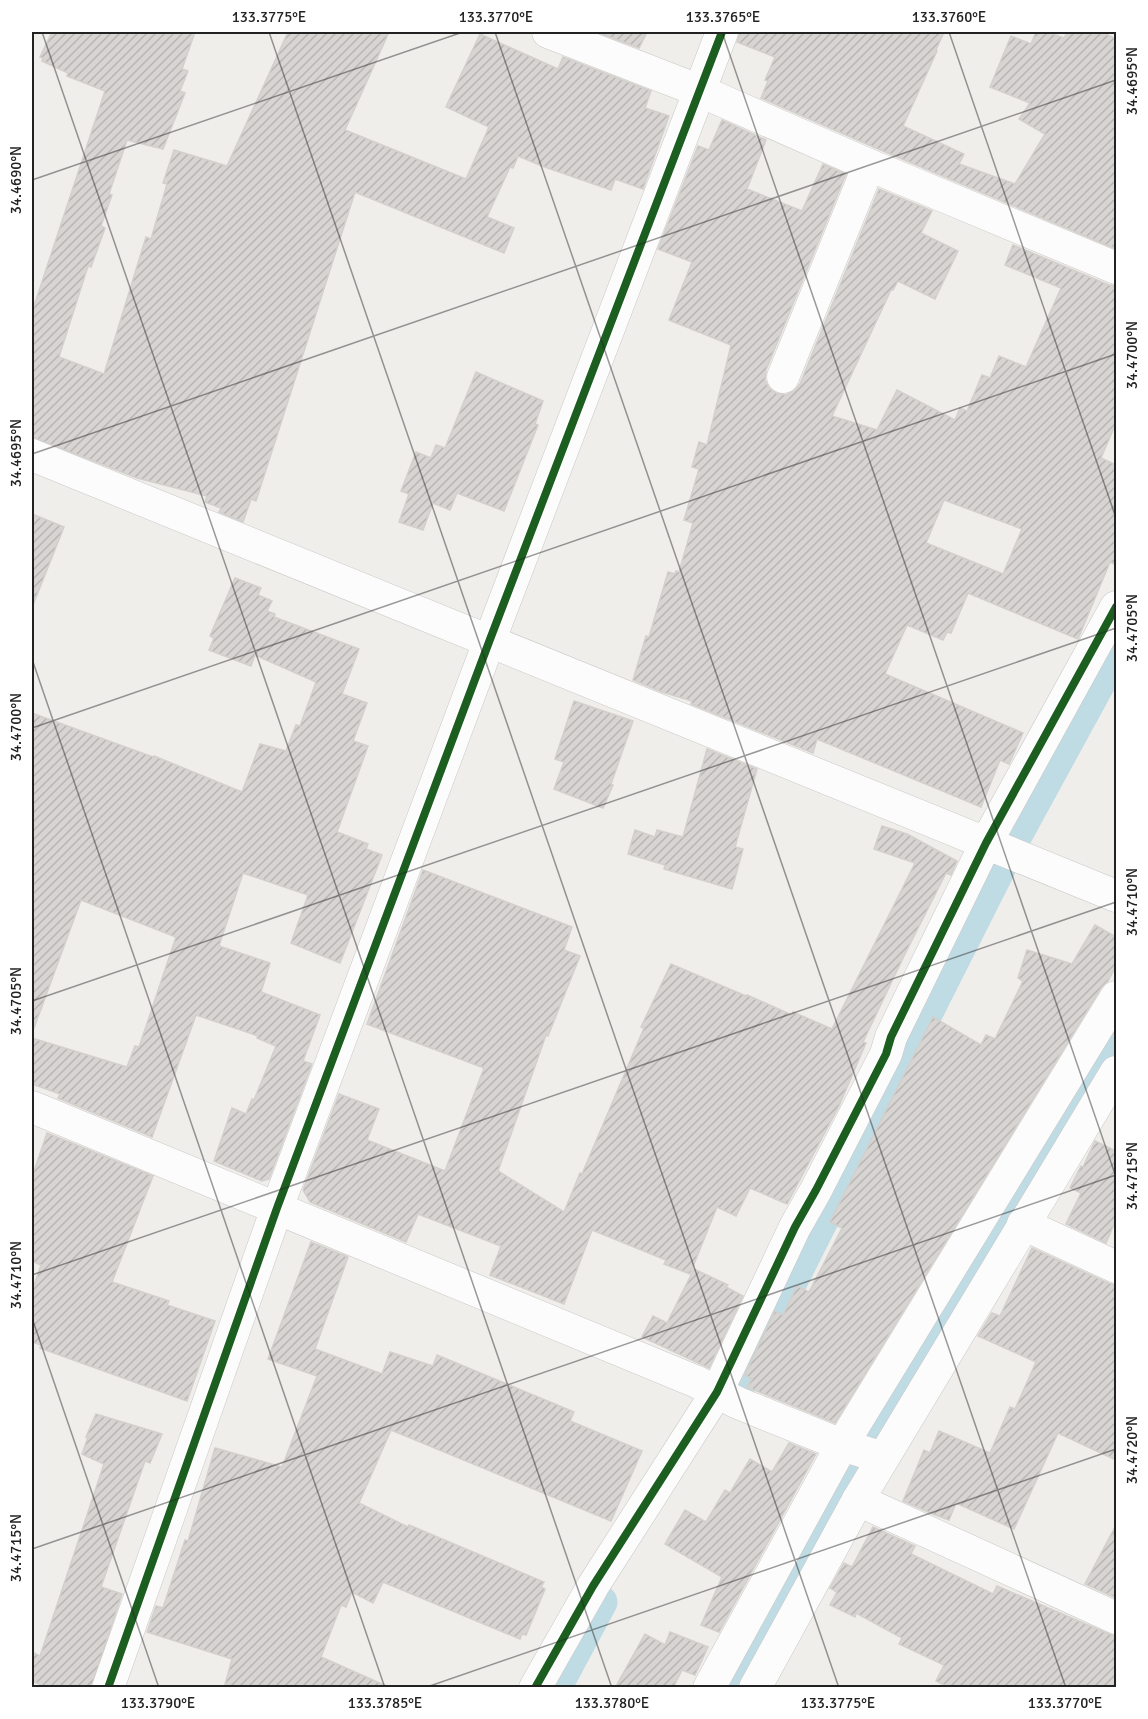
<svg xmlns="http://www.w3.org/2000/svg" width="1148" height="1719" viewBox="0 0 1148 1719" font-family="Signika,sans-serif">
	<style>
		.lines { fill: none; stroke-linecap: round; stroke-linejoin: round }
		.canal { stroke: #bfdbe3; stroke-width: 33 }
		.building { fill: url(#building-hatch); stroke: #d3d0cc; stroke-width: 1.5; fill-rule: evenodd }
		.minor-casing { stroke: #c9c8c7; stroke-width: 33 }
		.minor { stroke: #fdfcfc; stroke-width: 32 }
		.cycleway-casing { stroke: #fff; stroke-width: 11 }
		.cycleway { stroke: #1b5e20; stroke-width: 8 }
		.ticks { fill: none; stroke: #222; stroke-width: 1.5; stroke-opacity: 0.45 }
		.neatline { fill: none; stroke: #222; stroke-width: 2 }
		.ticks-label { font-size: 15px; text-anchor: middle; fill: #222 }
	</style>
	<defs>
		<pattern id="building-hatch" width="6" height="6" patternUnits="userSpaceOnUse" patternTransform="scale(1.5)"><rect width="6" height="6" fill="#d7d4d2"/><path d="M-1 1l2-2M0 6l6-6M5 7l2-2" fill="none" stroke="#b8b6b4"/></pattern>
	</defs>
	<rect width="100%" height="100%" fill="#f0eeeb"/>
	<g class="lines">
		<g class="canal">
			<path d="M1015,837L1116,652"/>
			<path d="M740,1383L999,869"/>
			<path d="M555,1688L601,1602"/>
			<path d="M728,1688L747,1651L897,1392L1116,1036"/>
		</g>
	</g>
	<g class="building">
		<path d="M52,32H195L182,69L188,71L180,91L185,93L163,149L127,140L109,194L112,195L101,226L105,228L91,267L88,266L59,357L104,374L146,237L151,239L167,184L163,183L174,150L227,166L288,32H389L345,130L466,179L489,127L446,107L480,34L558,69L563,57L651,91L645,108L669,116L643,189L615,179L611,190L542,166L518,156L513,168L510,167L487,217L514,228L504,253L355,192L256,501L251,499L243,522L219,512L221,508L205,502L207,496L137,478L32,437V312L105,91L67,76L68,73L42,61L43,58L40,57Z"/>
		<path d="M596,32H647L639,48Z"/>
		<path d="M740,32H944L936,50L937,51L903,126L964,154L959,164L1015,184L1045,134L1019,119L1030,103L990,87L1011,36L1031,44L1036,32H1047L1064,38L1068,32H1102L1116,39V249L876,148L761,98L768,81L765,80L775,57L737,42Z"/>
		<path d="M722,120L766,140L747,189L802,211L823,164L846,174L766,370L765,380L769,388L776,393L786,395L794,391L800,384L879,189L932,211L921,233L958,251L935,299L898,281L893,290H891L832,416L877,430L897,390L955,420L960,408L967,411L982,375L990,378L999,356L1026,367L1061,288L1005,265L1013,245L1109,285L1116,286V423L1101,458L1116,465V565L1110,562L1078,639L968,593L951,633L947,632L943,640L907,625L885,674L1023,733L1009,764L1000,760L981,807L817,739L813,753L691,704L692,701L662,692L633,680L646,636L649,637L668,572L675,574L676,571L679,572L693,523L684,520L699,469L692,467L699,442L707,445L731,345L669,320L692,262L658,249L698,146L709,150ZM944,500L1022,529L1003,574L926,543Z"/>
		<path d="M476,372L543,401L535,424L538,425L504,511L457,493L450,510L433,503L423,530L399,522L409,494L401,491L416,452L431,458L436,445L445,448Z"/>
		<path d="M32,514L64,527L33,605H32Z"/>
		<path d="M235,578L261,588L258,595L272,601L267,611L275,614L274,617L359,649L342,694L367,703L353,741L368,746L337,832L368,844L366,849L382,855L340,963L291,943L308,895L243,873L219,946L270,963L261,992L320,1015L303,1061L312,1064L269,1179L262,1181L214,1161L232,1108L246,1114L252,1099L254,1100L276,1046L257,1038L258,1036L196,1015L152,1137L58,1098L60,1094L32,1084V1038L127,1067L135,1046L139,1047L176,937L81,900L34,1028L32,1027V713L153,757L154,756L242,792L260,744L286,751L296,725L300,726L316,682L255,655L251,666L209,650L214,638L210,636Z"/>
		<path d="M574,701L633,721L611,784L613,785L603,808L554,789L564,762L555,759Z"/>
		<path d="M707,749L757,769L735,847L743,849L732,889L664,869L665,865L628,854L635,830L655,837L657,830L683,837Z"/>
		<path d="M882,826L907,834L957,861L951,875L946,873L904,956L863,1042L866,1043L839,1106L787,1204L750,1188L736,1216L717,1207L690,1274L664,1264L666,1260L592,1230L564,1304L490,1275L501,1246L418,1214L406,1242L310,1202L303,1190L339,1094L379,1109L367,1140L445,1171L484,1068L367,1024L423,870L572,927L564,950L580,956L548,1036L546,1035L498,1171L564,1212L580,1173L582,1174L644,1028L641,1027L671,964L746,996L747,995L792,1015L793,1012L832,1029L915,863L874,849Z"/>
		<path d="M1095,925L1116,937V966L1108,981L1101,988L835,1423L747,1387L752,1379L745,1375L775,1311L783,1315L797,1286L809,1292L842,1228L830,1222L933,1017L981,1045L986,1035L995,1039L1023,981L1018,978L1027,950L1072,964Z"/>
		<path d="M47,1133L153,1176L112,1282L169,1301L167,1305L215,1321L187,1401L40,1348L41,1345L32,1342V1291L41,1265L32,1261V1177Z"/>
		<path d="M1095,1141L1116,1151V1220L1106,1243L1066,1224L1081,1193L1070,1188L1081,1166L1083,1167Z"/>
		<path d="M311,1242L348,1257L315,1349L382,1374L390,1352L433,1366L437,1355L574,1412L570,1421L642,1451L611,1521L391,1430L359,1503L408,1527L409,1525L544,1582L541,1587L545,1589L526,1635L522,1634L520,1639L383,1582L373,1603L352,1592L346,1607L341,1605L321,1657L391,1688H224L232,1659L147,1632L156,1606L163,1608L185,1540L188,1541L215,1448L282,1467L317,1376L268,1359Z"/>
		<path d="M1032,1248L1108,1283L1116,1285V1460L1058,1433L1014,1529L956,1503L949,1520L933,1514L903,1501L924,1450L930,1453L939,1431L990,1453L1010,1407L1015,1409L1036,1362L978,1336L992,1313L1000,1316Z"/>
		<path d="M694,1269L728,1285L726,1287L743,1296L709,1368L642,1337L653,1316L667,1323Z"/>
		<path d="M96,1414L162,1434L150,1463L145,1461L101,1587L122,1594L91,1688H48L32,1681V1652L40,1656L104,1464L82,1454L88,1437H86Z"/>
		<path d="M789,1443L816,1454L719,1632L701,1625L722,1577L665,1544L685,1510L706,1522L725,1490L730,1493L750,1459L772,1472Z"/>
		<path d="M1116,1525V1598L1085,1584Z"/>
		<path d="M873,1527L915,1546L911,1554L993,1594L997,1586L1109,1634L1116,1636V1688H950L936,1681L944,1665L899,1644L902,1638L856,1613L855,1617L830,1605L837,1592L830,1588L844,1563L852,1567Z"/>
		<path d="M670,1632L708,1647L695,1675L682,1670L673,1688H615L645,1634L665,1645Z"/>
	</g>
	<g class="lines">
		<defs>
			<g id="minor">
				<path d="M548,32L700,91L869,165L1116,268"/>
				<path d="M783,377L869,165"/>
				<path d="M32,455L1116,896"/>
				<path d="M32,1107L697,1382L738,1403L842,1445L883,1458"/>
				<path d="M1023,1224L1116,1267"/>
				<path d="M858,1500L1116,1618"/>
				<path d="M108,1688L277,1208L489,642L722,32"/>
				<path d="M535,1688L593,1586L717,1392L795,1227L816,1190L886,1054L891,1037L986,843L1116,607"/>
				<path d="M709,1688L842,1445L1116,997"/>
				<path d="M755,1688L858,1500L1116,1072"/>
			</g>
		</defs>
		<use href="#minor" class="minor-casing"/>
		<use href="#minor" class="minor"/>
		<defs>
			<g id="cycleway">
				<path d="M108,1688L277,1208L489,642L722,32"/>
				<path d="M535,1688L593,1586L717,1392L795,1227L816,1190L886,1054L891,1037L986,843L1116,607"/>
			</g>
		</defs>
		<use href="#cycleway" class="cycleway-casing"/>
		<use href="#cycleway" class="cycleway"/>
	</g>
	<path class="ticks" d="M42,32L612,1688M269,32L839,1688M495,32L1066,1688M722,32L1116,1177M949,32L1116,518M32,180L463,32M32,454L1116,80M32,659L385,1688M32,728L1116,354M32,1001L1116,628M32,1275L1116,902M32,1318L159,1688M32,1549L1116,1175M424,1688L1116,1449"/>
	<rect width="1148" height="1719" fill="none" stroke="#ffffff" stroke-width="66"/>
	<rect x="33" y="33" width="1082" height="1653" class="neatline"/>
	<g class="ticks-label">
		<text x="269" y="22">133.3775°E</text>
		<text x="496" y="22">133.3770°E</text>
		<text x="723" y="22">133.3765°E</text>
		<text x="949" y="22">133.3760°E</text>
		<text transform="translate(1132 81) rotate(-90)" y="5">34.4695°N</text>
		<text transform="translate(16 180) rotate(-90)" y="5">34.4690°N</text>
		<text transform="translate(1132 355) rotate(-90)" y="5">34.4700°N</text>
		<text transform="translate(16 453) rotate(-90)" y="5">34.4695°N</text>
		<text transform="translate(1132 628) rotate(-90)" y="5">34.4705°N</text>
		<text transform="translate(16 727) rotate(-90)" y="5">34.4700°N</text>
		<text transform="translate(1132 902) rotate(-90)" y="5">34.4710°N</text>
		<text transform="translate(16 1001) rotate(-90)" y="5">34.4705°N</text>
		<text transform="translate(1132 1176) rotate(-90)" y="5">34.4715°N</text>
		<text transform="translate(16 1275) rotate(-90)" y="5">34.4710°N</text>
		<text transform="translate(1132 1450) rotate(-90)" y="5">34.4720°N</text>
		<text transform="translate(16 1548) rotate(-90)" y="5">34.4715°N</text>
		<text x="158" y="1708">133.3790°E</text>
		<text x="385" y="1708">133.3785°E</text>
		<text x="612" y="1708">133.3780°E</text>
		<text x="838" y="1708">133.3775°E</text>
		<text x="1065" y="1708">133.3770°E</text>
	</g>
</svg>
